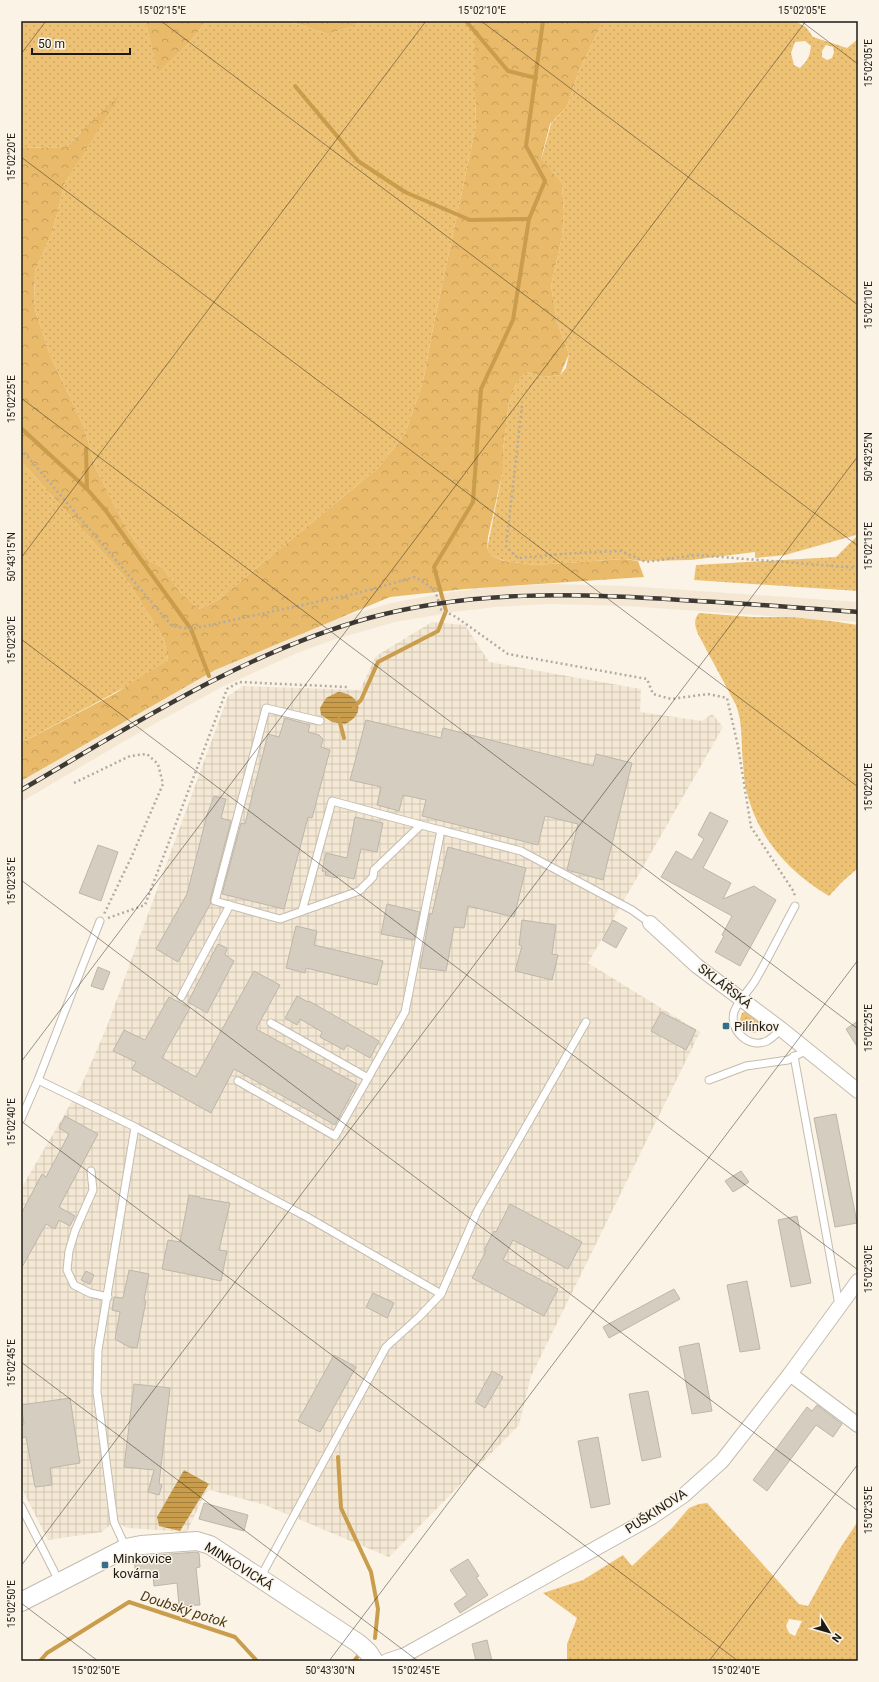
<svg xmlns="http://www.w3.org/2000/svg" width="879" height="1682" viewBox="0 0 879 1682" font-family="Roboto,sans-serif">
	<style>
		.built { fill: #f4e8d4 }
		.industrial { fill: url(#industrial-grid) }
		.grass { fill: url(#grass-dots); fill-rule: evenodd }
		.forest { fill: url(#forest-crowns) }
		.water { fill: url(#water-rules) }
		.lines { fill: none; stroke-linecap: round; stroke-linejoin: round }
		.stream { stroke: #c99d4c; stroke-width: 4 }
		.building { fill: #d5cdc0; stroke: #beb6a9 }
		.service-casing { stroke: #c4bcaf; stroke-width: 9 }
		.minor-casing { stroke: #c4bcaf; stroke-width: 16 }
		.tertiary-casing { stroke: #c4bcaf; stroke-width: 20 }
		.path { stroke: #b2aba1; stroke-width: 2.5; stroke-dasharray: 2 3; stroke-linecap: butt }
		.service { stroke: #fff; stroke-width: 7 }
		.minor { stroke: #fff; stroke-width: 14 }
		.tertiary { stroke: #fff; stroke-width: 18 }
		.rail-casing { stroke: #3d3934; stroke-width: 4.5 }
		.rail { stroke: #fbf3e6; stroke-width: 3; stroke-dasharray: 9; stroke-linecap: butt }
		.ticks { fill: none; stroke: #1d1a16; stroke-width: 1; stroke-opacity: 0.45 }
		.poi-dot { fill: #366e88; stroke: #fbf3e6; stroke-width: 1.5 }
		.labels { text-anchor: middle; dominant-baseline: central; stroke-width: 3; stroke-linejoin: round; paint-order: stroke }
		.street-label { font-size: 13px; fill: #1d1a16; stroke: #fbf3e6 }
		.poi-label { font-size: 13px; fill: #1d1a16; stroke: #fbf3e6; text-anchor: start }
		.water-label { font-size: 14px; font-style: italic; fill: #4b3815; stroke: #fbf3e6 }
		.neatline { fill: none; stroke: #1d1a16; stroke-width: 1.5 }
		.ticks-label { font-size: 10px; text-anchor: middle; fill: #1d1a16 }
	</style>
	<defs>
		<pattern id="industrial-grid" width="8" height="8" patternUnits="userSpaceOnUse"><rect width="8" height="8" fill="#f4e8d4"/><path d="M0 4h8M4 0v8" fill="none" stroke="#d1c6b5"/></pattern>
		<pattern id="grass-dots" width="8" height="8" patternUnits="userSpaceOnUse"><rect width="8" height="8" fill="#eec275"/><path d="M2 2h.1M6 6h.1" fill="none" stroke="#cca664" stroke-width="1.8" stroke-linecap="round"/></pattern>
		<pattern id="forest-crowns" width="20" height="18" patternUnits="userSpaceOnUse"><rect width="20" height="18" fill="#e8ba6a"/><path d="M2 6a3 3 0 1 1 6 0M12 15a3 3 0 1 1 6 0" fill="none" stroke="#c79f5b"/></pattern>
		<pattern id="water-rules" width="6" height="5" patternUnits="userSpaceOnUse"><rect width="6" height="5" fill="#c99d4c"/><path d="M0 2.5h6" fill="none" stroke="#a37f3e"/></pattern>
	</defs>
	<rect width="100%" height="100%" fill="#fbf3e6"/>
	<path class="built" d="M551,584L627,586L858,602V622L626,606L551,604L495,607L454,612L395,622L336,639L297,653L220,688L147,728L21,802V779L211,670L330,621L391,603L451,592L493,587Z"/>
	<path class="industrial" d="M432,622L465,625L489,662L641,689L640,712L702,721L712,714L723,727L588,963L700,1032L531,1376L519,1425L389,1557L265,1505L210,1490L205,1493L187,1532L128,1528L114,1522L102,1532L48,1540L21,1487V1189L81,1086L106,1029L228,696L243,686L360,690L376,656Z"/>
	<g class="grass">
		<path d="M21,21H145L158,71L189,43L207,21H288L328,34L352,26L358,21H475V93L476,125L432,333L423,382L405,434L378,468L218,600L199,609L180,592L162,567L150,561L130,534L114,504L96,469L84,427L50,355L34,307L35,271L52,233L65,183L77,163L81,132L66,147L21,148Z"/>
		<path d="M603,21H795L806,27L813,37L847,48L858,39V465L856,475L858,492V591L694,580L696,565L836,557L858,535H856L785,555L755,558V552L691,560L641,561L624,559L535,565L505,561L492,556L487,549L503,470V450L509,402L516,384L523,373L529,372L543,377L560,375L566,368L569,354L557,322L551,286L562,237L564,213L562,183L541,160L551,124L567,107L578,73ZM805,41L811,46C810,57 807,61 800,68L794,65L791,53L795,42ZM826,45L833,47L834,52L832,58L827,60L822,57V51Z"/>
		<path d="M21,461L127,580L164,639L168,660L144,677L21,743Z"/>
		<path d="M699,613L752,617H791L831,621L858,625V868L842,882L829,896C790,873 758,838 747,793C744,783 744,772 743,763C741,743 743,723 736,705L698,634C695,626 693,620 699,613Z"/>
		<path d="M746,1011L763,1025L761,1029L755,1033C746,1031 743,1028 740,1019L742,1013Z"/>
		<path d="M707,1503L799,1604L808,1606L839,1550L858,1521V1661H567V1644L577,1618L543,1593L583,1580L623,1555L632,1566L672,1528L689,1508L699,1504ZM789,1619L802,1621L795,1636L789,1633L786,1626Z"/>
	</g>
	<g class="forest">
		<path d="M145,21H207L189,43L158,72Z"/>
		<path d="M288,21H358L353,26L328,34Z"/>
		<path d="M475,21H603L578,73L567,107L550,124L541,159L562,183L564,213L562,237L551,286L557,322L569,354L560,375L543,377L529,372L523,374L516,384L509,402L503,450V470L488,537L487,549L492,556L504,561L535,565L624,559L638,561L644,577L465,589L390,597L215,670L21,781V743L116,693L168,660L164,639L127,580L21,461V148L66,147L121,93L65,183L52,233L35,271L34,307L50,355L84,427L96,469L114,504L130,534L150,561L162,567L180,592L199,609L218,600L378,468L405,434L423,382L432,333L476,125L475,93Z"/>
	</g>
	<g class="water">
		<path d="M338,692C360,694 367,714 345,724L332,722L321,715L320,708L326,698Z"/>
		<path d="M184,1470L209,1484L180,1531L159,1526L157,1517Z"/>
	</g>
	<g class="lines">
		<g class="stream">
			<path d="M466,21L508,71L536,78"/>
			<path d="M295,86L358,161L405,192L470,220L529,219"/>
			<path d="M21,428L87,489L106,511L191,629L209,676"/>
			<path d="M86,449L87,489"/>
			<path d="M354,707L361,700L378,662L438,631L446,611L434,567L473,502L481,389L513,320L529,219L545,181L526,146L543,21"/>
			<path d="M339,719L344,738"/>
			<path d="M338,1457L341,1508L371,1572L378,1609L375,1638"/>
			<path d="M40,1661L47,1653L129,1602L235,1637L257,1661"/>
			<path d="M354,1661L359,1655"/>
		</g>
	</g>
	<g class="building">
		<path d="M285,718L310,725L308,732L319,735L323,739L321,747L330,750L312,818L308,817L284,909L222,894L241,823L245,824L268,734L279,737Z"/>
		<path d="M366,720L441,738L443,728L593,766L596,754L632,763L603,880L567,870L578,824L545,816L538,845L422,816L426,800L403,795L399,811L377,805L381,787L350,780Z"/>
		<path d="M214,796L226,799L221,818L231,821L210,900L211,903L178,962L156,949L187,894L207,815Z"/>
		<path d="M710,812L728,821L703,868L731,883L723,899L754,886L776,900L740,966L715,952L724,936L722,935L732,916L661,877L676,851L692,860L704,839L698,835Z"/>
		<path d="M355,817L383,823L377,852L361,849L354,879L338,875L337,878L325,875L326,872L322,871L326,853L347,858Z"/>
		<path d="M98,845L118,852L101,901L79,893Z"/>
		<path d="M448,847L526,868L514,917L468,906L464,928L454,927L446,971L420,968L430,913L432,914Z"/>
		<path d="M387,904L420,912L414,940L381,934Z"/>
		<path d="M522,920L556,925L552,954L558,955L552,980L515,971L522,946L519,945Z"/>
		<path d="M613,920L627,928L616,948L602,940Z"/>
		<path d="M296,926L317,931L314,945L383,961L377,985L306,968L305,973L286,968Z"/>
		<path d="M218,944L227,948L225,955L234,961L207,1013L188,1002Z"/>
		<path d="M98,967L110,972L103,990L91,986Z"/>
		<path d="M254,971L280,985L256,1029L357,1084L335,1125L234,1069L211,1113L132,1069L136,1062L113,1051L124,1030L145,1040L169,997L190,1008L162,1058L196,1077Z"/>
		<path d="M297,996L308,1002L309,1001L379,1041L370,1058L347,1045L344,1050L320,1037L322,1032L300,1019L297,1025L285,1018Z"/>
		<path d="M661,1012L696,1030L686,1050L651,1031Z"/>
		<path d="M858,1021V1048L846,1029Z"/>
		<path d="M836,1114L857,1223L835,1227L814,1118Z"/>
		<path d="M65,1116L98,1134L59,1207L75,1216L70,1226L59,1220L55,1229L46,1224L21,1269V1214L42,1174L46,1177L69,1134L59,1128Z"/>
		<path d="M741,1171L749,1182L733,1192L725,1181Z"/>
		<path d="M189,1195L200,1197V1198L230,1203L219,1250L227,1251L221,1281L162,1269L168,1240L180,1242Z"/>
		<path d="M510,1204L582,1242L568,1269L513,1240L503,1260L558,1289L544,1316L472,1278L486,1251L484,1250L494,1231L496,1232Z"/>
		<path d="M797,1216L811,1283L791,1287L778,1220Z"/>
		<path d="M129,1270L149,1274L144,1300L146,1301L137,1348L129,1347L115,1339L120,1312L112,1310L114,1297L123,1298Z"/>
		<path d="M86,1271L94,1275L90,1284L81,1280Z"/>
		<path d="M747,1281L760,1349L740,1352L727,1285Z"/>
		<path d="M674,1289L680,1299L609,1338L603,1327Z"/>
		<path d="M373,1293L394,1303L387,1318L366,1307Z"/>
		<path d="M699,1343L712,1411L692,1414L679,1347Z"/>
		<path d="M334,1355L356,1367L320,1432L298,1421Z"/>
		<path d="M492,1371L503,1377L485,1408L475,1402Z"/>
		<path d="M134,1384L170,1388L159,1484L162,1485L159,1495L148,1492L154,1470L124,1467Z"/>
		<path d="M648,1391L661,1457L642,1461L629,1394Z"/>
		<path d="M70,1398L80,1463L50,1468L52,1485L35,1487L26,1437L21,1438V1425L24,1424L21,1405Z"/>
		<path d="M817,1405L842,1424L833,1437L816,1425L767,1491L753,1480L807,1407L812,1411Z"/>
		<path d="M598,1437L610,1504L591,1508L578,1441Z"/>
		<path d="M204,1503L248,1515L244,1531L199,1519Z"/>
		<path d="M196,1552L199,1553L200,1567L196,1568L200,1605L179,1606L177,1583L154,1586L153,1576L136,1578L134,1557Z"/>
		<path d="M468,1559L479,1576L476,1577L488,1595L460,1613L454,1604L467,1595L450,1570Z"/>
		<path d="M487,1640L492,1661H476L472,1644Z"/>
	</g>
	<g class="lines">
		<defs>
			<g id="service">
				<path d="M320,721L266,708L215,901L280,919L359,891L373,877L374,870L421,825L521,851L632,910L650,923"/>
				<path d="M302,911L332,801L421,825"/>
				<path d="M181,997L230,905"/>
				<path d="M271,1023L368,1078L405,1012L441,830"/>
				<path d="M781,1029C777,1033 773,1038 767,1041C749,1049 729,1031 734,1012C738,1000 750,990 756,979C770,955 782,930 795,906"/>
				<path d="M794,1056L839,1305"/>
				<path d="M38,1080L135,1127L307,1217L441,1294"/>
				<path d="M709,1080L746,1066L788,1060L807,1050"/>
				<path d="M238,1081L335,1136L368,1078"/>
				<path d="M21,1119L38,1080L100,921"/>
				<path d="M91,1171L93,1190L75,1231L69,1251L67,1270L74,1285L90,1293L108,1297"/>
				<path d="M21,1506L59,1581"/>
				<path d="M126,1548L114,1522L97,1392L98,1350L135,1127"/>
				<path d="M260,1578L386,1347L419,1317L441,1294L477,1212L586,1022"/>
			</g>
			<g id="minor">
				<path d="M650,923L697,966L781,1029L858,1091"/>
				<path d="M790,1374L858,1425"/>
				<path d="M387,1661L405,1655L652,1517L683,1496L722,1461L790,1374L858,1281"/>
			</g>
			<path id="tertiary" d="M21,1602L126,1548L141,1545L197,1541L210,1545L358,1643L368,1652L374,1661"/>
		</defs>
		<use href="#service" class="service-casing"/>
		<use href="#minor" class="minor-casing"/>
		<use href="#tertiary" class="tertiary-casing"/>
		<g class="path">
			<path d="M522,406L506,547L518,558L574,553L621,551L646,562L696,555L858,568"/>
			<path d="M21,449L172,626L191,629L358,593L415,577C432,587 437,589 440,609L456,617L508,654L647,679L653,694L671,699L708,694L727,698L738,746L751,827L794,892L795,898"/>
			<path d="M74,783L130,756L147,754L158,764L163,784L131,858L104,914"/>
			<path d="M108,918L145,905L227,689L239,682L347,687"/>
		</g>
		<use href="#service" class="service"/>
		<use href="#minor" class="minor"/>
		<use href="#tertiary" class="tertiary"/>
		<defs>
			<path id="rail" d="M21,790C133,725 243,653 369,618C472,590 576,593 681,600C740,603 799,608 858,612"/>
		</defs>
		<use href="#rail" class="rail-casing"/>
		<use href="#rail" class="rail"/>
	</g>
	<path class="ticks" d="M161,21L858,546M481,21L858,305M801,21L858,64M21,54L46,21M21,157L858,787M21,398L858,1029M21,558L426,21M21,639L858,1270M21,880L858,1511M21,1062L806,21M21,1121L738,1661M21,1362L418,1661M21,1566L858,456M21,1603L98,1661M329,1661L858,960M709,1661L858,1464"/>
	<g class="poi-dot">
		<rect x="722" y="1022" width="8" height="8" rx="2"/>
		<rect x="101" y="1561" width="8" height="8" rx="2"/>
	</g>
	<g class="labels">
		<g class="street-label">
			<text transform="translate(725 986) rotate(38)">SKLÁŘSKÁ</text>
			<text transform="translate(656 1511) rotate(-33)">PUŠKINOVA</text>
			<text transform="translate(239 1566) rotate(32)">MINKOVICKÁ</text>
		</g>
		<g class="poi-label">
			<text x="734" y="1026">Pilínkov</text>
			<text x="113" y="1558">Minkovice<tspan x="113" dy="15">kovárna</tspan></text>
		</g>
		<g class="water-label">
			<text transform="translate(184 1609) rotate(18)">Doubský potok</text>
		</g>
	</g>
	<rect width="879" height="1682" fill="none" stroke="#fbf3e6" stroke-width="44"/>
	<g transform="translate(829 1632) rotate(127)" stroke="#fbf3e6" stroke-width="3" paint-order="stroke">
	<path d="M0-3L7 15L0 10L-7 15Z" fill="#1d1a16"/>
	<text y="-6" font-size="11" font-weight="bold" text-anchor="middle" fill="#1d1a16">N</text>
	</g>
	<path d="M32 48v6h98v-6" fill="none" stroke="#1d1a16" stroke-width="2"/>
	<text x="38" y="48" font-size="12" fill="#1d1a16" stroke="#fbf3e6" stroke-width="3" paint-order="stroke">50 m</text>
	<rect x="22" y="22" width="835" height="1638" class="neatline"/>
	<g class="ticks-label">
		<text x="162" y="14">15°02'15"E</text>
		<text x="482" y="14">15°02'10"E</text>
		<text x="802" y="14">15°02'05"E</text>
		<text transform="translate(868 63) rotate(-90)" y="4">15°02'05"E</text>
		<text transform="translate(11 157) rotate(-90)" y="4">15°02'20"E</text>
		<text transform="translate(868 305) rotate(-90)" y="4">15°02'10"E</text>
		<text transform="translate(11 399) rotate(-90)" y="4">15°02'25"E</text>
		<text transform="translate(868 457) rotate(-90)" y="4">50°43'25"N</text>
		<text transform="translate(868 546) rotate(-90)" y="4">15°02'15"E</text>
		<text transform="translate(11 557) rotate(-90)" y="4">50°43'15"N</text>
		<text transform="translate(11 640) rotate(-90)" y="4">15°02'30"E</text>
		<text transform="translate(868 787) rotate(-90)" y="4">15°02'20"E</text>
		<text transform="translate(11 881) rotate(-90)" y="4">15°02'35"E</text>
		<text transform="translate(868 1028) rotate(-90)" y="4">15°02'25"E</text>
		<text transform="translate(11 1122) rotate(-90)" y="4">15°02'40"E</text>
		<text transform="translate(868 1269) rotate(-90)" y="4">15°02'30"E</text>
		<text transform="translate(11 1363) rotate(-90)" y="4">15°02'45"E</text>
		<text transform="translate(868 1510) rotate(-90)" y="4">15°02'35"E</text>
		<text transform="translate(11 1604) rotate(-90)" y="4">15°02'50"E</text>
		<text x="96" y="1674">15°02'50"E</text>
		<text x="330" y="1674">50°43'30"N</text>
		<text x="416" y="1674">15°02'45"E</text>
		<text x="736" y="1674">15°02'40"E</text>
	</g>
</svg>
